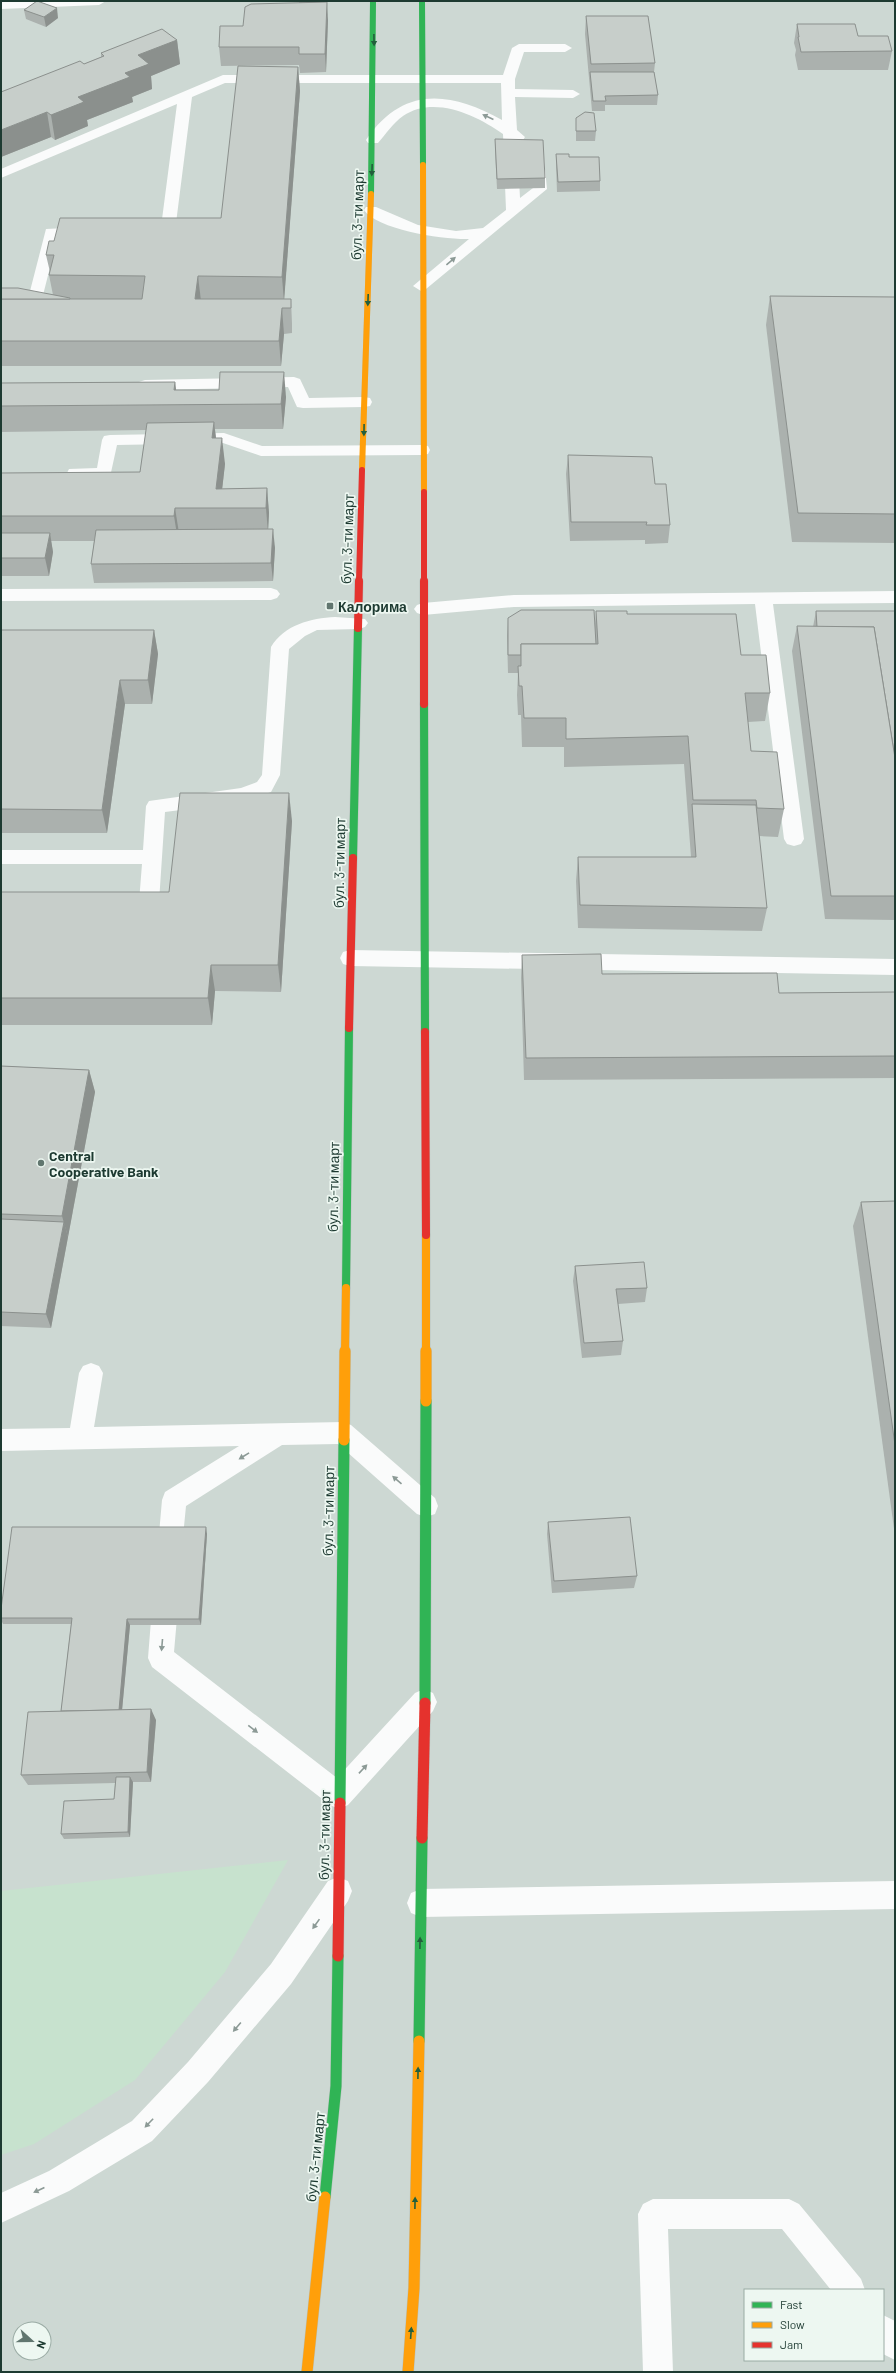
<svg xmlns="http://www.w3.org/2000/svg" width="896" height="2373" viewBox="0 0 896 2373" font-family="Barlow,sans-serif">
	<style>
		.built { fill: #cdd8d3; fill-rule: evenodd }
		.green { fill: #c7e2ce }
		.lines { fill: none; stroke-linecap: round; stroke-linejoin: round }
		.fast-far2-casing { stroke: #b9c3bf; stroke-width: 6 }
		.fast-far1-casing { stroke: #b9c3bf; stroke-width: 9 }
		.fast-casing { stroke: #b9c3bf; stroke-width: 12 }
		.slow-far2-casing { stroke: #b9c3bf; stroke-width: 6 }
		.slow-far1-casing { stroke: #b9c3bf; stroke-width: 9 }
		.slow-casing { stroke: #b9c3bf; stroke-width: 12 }
		.jam-far2-casing { stroke: #b9c3bf; stroke-width: 6 }
		.jam-far1-casing { stroke: #b9c3bf; stroke-width: 9 }
		.jam-casing { stroke: #b9c3bf; stroke-width: 12 }
		.lane { fill: #fafbfb; fill-rule: evenodd }
		.street { fill: #fafbfb; fill-rule: evenodd }
		.fast-far2 { stroke: #30b455; stroke-width: 6 }
		.fast-far1 { stroke: #30b455; stroke-width: 8 }
		.fast { stroke: #30b455; stroke-width: 11 }
		.slow-far2 { stroke: #ff9f0a; stroke-width: 6 }
		.slow-far1 { stroke: #ff9f0a; stroke-width: 8 }
		.slow { stroke: #ff9f0a; stroke-width: 11 }
		.jam-far2 { stroke: #e5322d; stroke-width: 6 }
		.jam-far1 { stroke: #e5322d; stroke-width: 8 }
		.jam { stroke: #e5322d; stroke-width: 11 }
		.wall { fill: #abb1ae }
		.shaded-wall { fill: #8b908d }
		.building { fill: #c7ceca; stroke: #8b908d }
		.oneway { fill: #235f3c }
		.oneway2 { fill: #8c9a96 }
		.poi-dot { fill: #61766f; stroke: #edf7f1; stroke-width: 1.5 }
		.labels { text-anchor: middle; dominant-baseline: central; stroke-width: 3.5; stroke-linejoin: round; paint-order: stroke }
		.street-label { font-size: 14px; fill: #1d3a31; stroke: #edf7f1 }
		.poi-label { font-size: 14px; font-weight: bold; fill: #1d3a31; stroke: #edf7f1; text-anchor: start }
	</style>
	<rect width="100%" height="100%" fill="#e0e6e3"/>
	<path class="built" d="M1,1H895V2372H1ZM745,2290H883V2360H745ZM20,2329H44V2353H20Z"/>
	<path class="green" d="M288,1860L225,1972L135,2080L34,2144L1,2155V1891Z"/>
	<g class="lines">
		<defs>
			<g id="fast-far2">
				<path d="M422,1L423,165"/>
				<path d="M371,194L373,1"/>
			</g>
			<g id="fast-far1">
				<path d="M424,704L425,1032"/>
				<path d="M353,858L358,628"/>
				<path d="M346,1288L349,1028"/>
			</g>
			<g id="fast">
				<path d="M425,1703L426,1401"/>
				<path d="M340,1803L344,1440"/>
				<path d="M419,2041L422,1838"/>
				<path d="M325,2197L336,2086L338,1956"/>
			</g>
			<g id="slow-far2">
				<path d="M423,165L424,492"/>
				<path d="M362,470L371,194"/>
			</g>
			<g id="slow-far1">
				<path d="M426,1235V1352"/>
				<path d="M345,1352L346,1288"/>
			</g>
			<g id="slow">
				<path d="M426,1351V1401"/>
				<path d="M344,1440L345,1351"/>
				<path d="M307,2372L325,2197"/>
				<path d="M408,2372L414,2288L419,2041"/>
			</g>
			<g id="jam-far2">
				<path d="M424,492V582"/>
				<path d="M359,582L362,470"/>
			</g>
			<g id="jam-far1">
				<path d="M424,581V704"/>
				<path d="M358,628L359,581"/>
				<path d="M349,1028L353,858"/>
				<path d="M425,1032L426,1235"/>
			</g>
			<g id="jam">
				<path d="M422,1838L425,1703"/>
				<path d="M338,1956L340,1803"/>
			</g>
		</defs>
		<use href="#fast-far2" class="fast-far2-casing"/>
		<use href="#fast-far1" class="fast-far1-casing"/>
		<use href="#fast" class="fast-casing"/>
		<use href="#slow-far2" class="slow-far2-casing"/>
		<use href="#slow-far1" class="slow-far1-casing"/>
		<use href="#slow" class="slow-casing"/>
		<use href="#jam-far2" class="jam-far2-casing"/>
		<use href="#jam-far1" class="jam-far1-casing"/>
		<use href="#jam" class="jam-casing"/>
		<g class="lane">
			<path d="M1,1H106L99,5L1,9Z"/>
			<path d="M519,44H565L572,48L565,52H524L515,79V89L573,90L580,94L573,98L515,97L517,130L525,137L523,140L517,141L520,198L533,188L530,159L532,156L537,155L544,159L547,189L426,289L421,291L413,286L469,239C446,240 377,230 364,210L366,207H376L418,225L456,231L483,228L506,210L503,134C476,115 434,95 403,116C393,123 386,134 378,143H368L366,140C403,86 449,91 502,120L501,83H225L192,97L175,231C171,238 148,238 144,231L146,228L161,227L177,104L1,178V169L223,75H503L512,48Z"/>
			<path d="M86,227L91,228L93,231L91,234L58,236L41,303L1,305V295H29L46,229Z"/>
			<path d="M294,377L300,379L309,398L364,397L370,398L372,402L370,406L364,407L303,408L297,407L288,387L145,390L139,388L137,385L139,382L145,380Z"/>
			<path d="M224,433L262,446L422,445L428,446L430,450L428,454L422,455L261,456L223,443L117,445L110,477H69L67,473L69,469L97,468L102,440L104,436L110,435Z"/>
			<path d="M271,588L277,590L280,594L277,598L271,600L1,601V589Z"/>
			<path d="M895,591V603L773,604L804,839L801,844L794,846L787,844L784,839L755,604L514,607L423,615L417,613L414,609L417,605L423,603L514,595Z"/>
			<path d="M335,617L365,619L368,623L365,627L359,629L317,630L305,636L289,649L280,775L271,792L243,802L165,812L159,902L156,907L149,910L142,907L139,902L142,864H1V850H143L146,806L149,801L241,788L257,782L262,775L271,647C284,625 311,618 335,617Z"/>
			<path d="M350,950L895,959V975L350,966L343,964L340,958L343,952Z"/>
			<path d="M91,1363L99,1366L103,1373L94,1427L343,1422L351,1425L435,1498L438,1506L435,1514L426,1517L417,1514L338,1444L282,1445L186,1506L181,1557L178,1565L169,1569L160,1565L157,1557L162,1500L165,1492L239,1446L1,1451V1429L70,1428L79,1373L83,1366Z"/>
			<path d="M166,1583L175,1587L179,1595L174,1652L337,1778L415,1693L424,1689L433,1693L437,1702L433,1711L348,1805L339,1809L330,1805L152,1667L148,1658L153,1595L157,1587Z"/>
			<path d="M895,1881V1909L421,1917L411,1913L407,1903L411,1893L421,1889Z"/>
			<path d="M653,2199H789L799,2204L861,2279L865,2290H831L782,2229H668L673,2372H643L638,2214L643,2204Z"/>
			<path d="M883,2315L895,2321V2360L883,2354Z"/>
		</g>
		<path class="street" d="M338,1877L348,1881L352,1891L348,1901L291,1984L208,2082L152,2141L69,2191L1,2223V2193L49,2171L132,2121L188,2062L271,1964L328,1881Z"/>
		<use href="#fast-far2" class="fast-far2"/>
		<use href="#fast-far1" class="fast-far1"/>
		<use href="#fast" class="fast"/>
		<use href="#slow-far2" class="slow-far2"/>
		<use href="#slow-far1" class="slow-far1"/>
		<use href="#slow" class="slow"/>
		<use href="#jam-far2" class="jam-far2"/>
		<use href="#jam-far1" class="jam-far1"/>
		<use href="#jam" class="jam"/>
	</g>
	<g class="wall">
		<path d="M24,10L58,18L46,27L26,19Z"/>
		<path d="M586,16L655,63L654,72L658,95L657,105H605V111H592L585,34Z"/>
		<path d="M328,20L326,72L300,73L299,65L221,66L219,47Z"/>
		<path d="M797,24L858,36L892,51L888,70H798L795,55L796,50L794,43Z"/>
		<path d="M177,40L180,64L151,76L152,89L132,97L133,102L87,120L88,126L55,140L51,137L1,157L84,64L101,57V53Z"/>
		<path d="M298,67L300,91L284,299H291L292,324V333L284,334L281,366H1V288L53,295L49,275L50,272L46,255L54,241L221,218Z"/>
		<path d="M576,118L596,131L595,141H576Z"/>
		<path d="M495,139L545,178V188L497,189L495,149Z"/>
		<path d="M556,154L569,157L600,181V191L557,192L556,164Z"/>
		<path d="M770,296L895,297V543L792,542L766,325Z"/>
		<path d="M175,382L176,390L286,397L283,429H215L216,438L225,464L222,489L267,488L269,513L268,529L275,548L273,581L94,583L91,564L94,541H51L53,552L49,576H1V473L140,472L146,430L1,432V383Z"/>
		<path d="M568,455L655,484L670,525L668,543L645,544V540L570,541L566,474Z"/>
		<path d="M596,611L627,614L741,655L770,693L765,721L748,722L751,751L784,809L778,837L759,836L767,908L762,931L578,928L576,881L578,857H691L684,764L564,767V747H522L521,715H518L517,695L518,673H508L507,636L508,618L595,623Z"/>
		<path d="M816,611H895V920L825,919L792,651L797,626L813,627Z"/>
		<path d="M1,630H154L158,654L152,704H125L107,833H1Z"/>
		<path d="M292,821L281,992L215,991L212,1025H1V892H169Z"/>
		<path d="M522,955L602,974L779,993L895,992V1078L524,1080L521,978Z"/>
		<path d="M1,1066L89,1070L95,1092L51,1328L1,1326Z"/>
		<path d="M895,1201V1536L853,1226L861,1202Z"/>
		<path d="M575,1266L647,1288L645,1302L618,1304L623,1341L621,1355L582,1358L573,1281Z"/>
		<path d="M548,1522L637,1576L634,1588L552,1593L547,1534Z"/>
		<path d="M207,1534L201,1625H130L122,1710L156,1720L151,1782H133L130,1837L64,1839L61,1834L114,1799L115,1783L28,1785L21,1775L61,1711L71,1624H3L1,1620V1609Z"/>
	</g>
	<g class="shaded-wall">
		<path d="M327,2L328,20L326,72L325,54Z"/>
		<path d="M57,8L58,18L46,27L44,17Z"/>
		<path d="M177,40L180,64L151,76L152,89L132,97L133,102L87,120L88,126L55,140L51,115L78,97L125,73L138,55Z"/>
		<path d="M298,67L300,91L284,302L282,277Z"/>
		<path d="M47,112L51,137L1,157V130Z"/>
		<path d="M198,276L201,301L195,299Z"/>
		<path d="M282,308L284,334L281,366L279,341Z"/>
		<path d="M284,372L286,397L283,429L281,404Z"/>
		<path d="M175,382L178,405L174,390Z"/>
		<path d="M214,422L217,447L212,438Z"/>
		<path d="M222,438L225,464L220,508L216,489Z"/>
		<path d="M267,488L269,513L268,533L266,508Z"/>
		<path d="M175,508L179,533L178,541L174,516Z"/>
		<path d="M273,529L275,548L273,581L271,563Z"/>
		<path d="M50,533L53,552L49,576L45,558Z"/>
		<path d="M154,630L158,654L152,704L148,680Z"/>
		<path d="M120,680L125,704L107,833L102,810Z"/>
		<path d="M289,793L292,821L281,992L278,965Z"/>
		<path d="M211,965L215,991L212,1025L208,998Z"/>
		<path d="M89,1070L95,1092L68,1237L62,1216Z"/>
		<path d="M64,1222L68,1237L51,1328L46,1314Z"/>
		<path d="M206,1527L207,1534L201,1625L199,1619Z"/>
		<path d="M127,1619L130,1625L121,1721L118,1715Z"/>
		<path d="M151,1709L156,1720L151,1782L147,1772Z"/>
		<path d="M130,1777L133,1782L130,1837L128,1832Z"/>
	</g>
	<g class="building">
		<path d="M37,1L57,8L44,17L24,10Z"/>
		<path d="M307,1H326V2L299,3Z"/>
		<path d="M327,2L325,54H299V47H219L220,26H243L245,7L251,4Z"/>
		<path d="M586,16H648L655,63L591,64Z"/>
		<path d="M797,24H855L858,36H888L892,51L801,52L798,37H799Z"/>
		<path d="M162,29L177,40L138,55L149,64L125,73L130,77L78,97L84,102L51,115L47,112L1,130V92L80,61L84,64L104,56L101,53Z"/>
		<path d="M238,66L298,67L282,277L198,276L195,299H291V308H282L279,341H1V299H142L145,276L49,275L54,255H46L49,241H54L60,218H221Z"/>
		<path d="M590,72H654L658,95L605,96L606,101H593Z"/>
		<path d="M585,112L594,113L596,131H576V118Z"/>
		<path d="M495,139L543,140L545,178L497,179Z"/>
		<path d="M556,154H569V157H599L600,181L558,182Z"/>
		<path d="M1,288H18L70,298V299H1Z"/>
		<path d="M770,296L895,297V514L798,513Z"/>
		<path d="M220,372H284L281,404L1,406V383L175,382L174,390H219Z"/>
		<path d="M214,422L212,438H222L216,489L267,488L266,508H175L174,516H1V473L140,472L147,423Z"/>
		<path d="M568,455L652,457L655,484H666L670,525H646L647,522H571Z"/>
		<path d="M273,529L271,563L91,564L96,530Z"/>
		<path d="M1,533H50L45,558H1Z"/>
		<path d="M521,610H594L596,644H521V655H508V618Z"/>
		<path d="M596,611H627V614H736L741,655H766L770,693H745L751,751L777,752L784,809L757,808L756,800H693L688,736L566,739V718H524L522,686H519L518,666H521V644H598Z"/>
		<path d="M816,611H895V758L874,627H817Z"/>
		<path d="M797,626L874,627L895,758V896H831Z"/>
		<path d="M1,630H154L148,680H120L102,810L1,809Z"/>
		<path d="M180,793H289L278,965H211L208,998H1V892H169Z"/>
		<path d="M692,804L756,805L767,908L580,905L578,857H696Z"/>
		<path d="M601,954L602,974L777,973L779,993L895,992V1056L526,1058L522,955Z"/>
		<path d="M1,1066L89,1070L62,1216L1,1214Z"/>
		<path d="M895,1201V1445L861,1202Z"/>
		<path d="M1,1219L64,1222L46,1314L1,1312Z"/>
		<path d="M644,1262L647,1288L616,1289L623,1341L584,1343L575,1266Z"/>
		<path d="M630,1517L637,1576L554,1581L548,1522Z"/>
		<path d="M12,1527H206L199,1619H127L119,1710L61,1711L72,1618H1V1609Z"/>
		<path d="M151,1709L147,1772L21,1775L28,1712Z"/>
		<path d="M116,1777H130L128,1832L61,1834L64,1801L114,1799Z"/>
	</g>
	<defs><path id="oneway-solid" d="M-6-.8H1V-3.2L6.5 0L1 3.2V.8H-6Z"/></defs>
	<g class="oneway">
		<use href="#oneway-solid" transform="translate(374 40) rotate(89)"/>
		<use href="#oneway-solid" transform="translate(372 170) rotate(92)"/>
		<use href="#oneway-solid" transform="translate(368 300) rotate(92)"/>
		<use href="#oneway-solid" transform="translate(364 430) rotate(91)"/>
		<use href="#oneway-solid" transform="translate(420 1943) rotate(-89)"/>
		<use href="#oneway-solid" transform="translate(418 2073) rotate(-89)"/>
		<use href="#oneway-solid" transform="translate(415 2203) rotate(-89)"/>
		<use href="#oneway-solid" transform="translate(411 2333) rotate(-86)"/>
	</g>
	<g class="oneway2">
		<use href="#oneway-solid" transform="translate(488 117) rotate(-155)"/>
		<use href="#oneway-solid" transform="translate(451 261) rotate(-40)"/>
		<use href="#oneway-solid" transform="translate(244 1456) rotate(148)"/>
		<use href="#oneway-solid" transform="translate(397 1480) rotate(-139)"/>
		<use href="#oneway-solid" transform="translate(162 1645) rotate(95)"/>
		<use href="#oneway-solid" transform="translate(253 1729) rotate(38)"/>
		<use href="#oneway-solid" transform="translate(363 1769) rotate(-47)"/>
		<use href="#oneway-solid" transform="translate(316 1924) rotate(125)"/>
		<use href="#oneway-solid" transform="translate(237 2027) rotate(130)"/>
		<use href="#oneway-solid" transform="translate(149 2123) rotate(134)"/>
		<use href="#oneway-solid" transform="translate(39 2190) rotate(155)"/>
	</g>
	<g class="poi-dot">
		<rect x="326" y="602" width="8" height="8" rx="2"/>
		<circle cx="41" cy="1163" r="4"/>
	</g>
	<g class="labels">
		<g class="street-label">
			<text transform="translate(357 215) rotate(-88)">бул. 3-ти март</text>
			<text transform="translate(347 539) rotate(-88)">бул. 3-ти март</text>
			<text transform="translate(339 863) rotate(-89)">бул. 3-ти март</text>
			<text transform="translate(333 1187) rotate(-89)">бул. 3-ти март</text>
			<text transform="translate(328 1511) rotate(-89)">бул. 3-ти март</text>
			<text transform="translate(324 1835) rotate(-89)">бул. 3-ти март</text>
			<text transform="translate(315 2157) rotate(-84)">бул. 3-ти март</text>
		</g>
		<g class="poi-label">
			<text x="338" y="606">Калорима</text>
			<text x="49" y="1155">Central<tspan x="49" dy="16">Cooperative Bank</tspan></text>
		</g>
	</g>
	<rect width="896" height="2373" fill="none" stroke="#1d3a31" stroke-width="4"/>
	<rect x="744" y="2289" width="140" height="72" fill="#edf7f1" stroke="#9aaba4"/>
	<rect x="752" y="2302" width="20" height="6" fill="#30b455" stroke="#9aaba4"/>
	<text x="780" y="2309" font-size="12" fill="#1d3a31">Fast</text>
	<rect x="752" y="2322" width="20" height="6" fill="#ff9f0a" stroke="#9aaba4"/>
	<text x="780" y="2329" font-size="12" fill="#1d3a31">Slow</text>
	<rect x="752" y="2342" width="20" height="6" fill="#e5322d" stroke="#9aaba4"/>
	<text x="780" y="2349" font-size="12" fill="#1d3a31">Jam</text>
	<g transform="translate(32 2341) rotate(111)"><circle r="19" fill="#edf7f1" stroke="#9aaba4"/>
	<path d="M0-3L7 15L0 10L-7 15Z" fill="#61766f"/>
	<text y="-6" font-size="11" font-weight="bold" text-anchor="middle" fill="#1d3a31">N</text>
	</g>
</svg>
